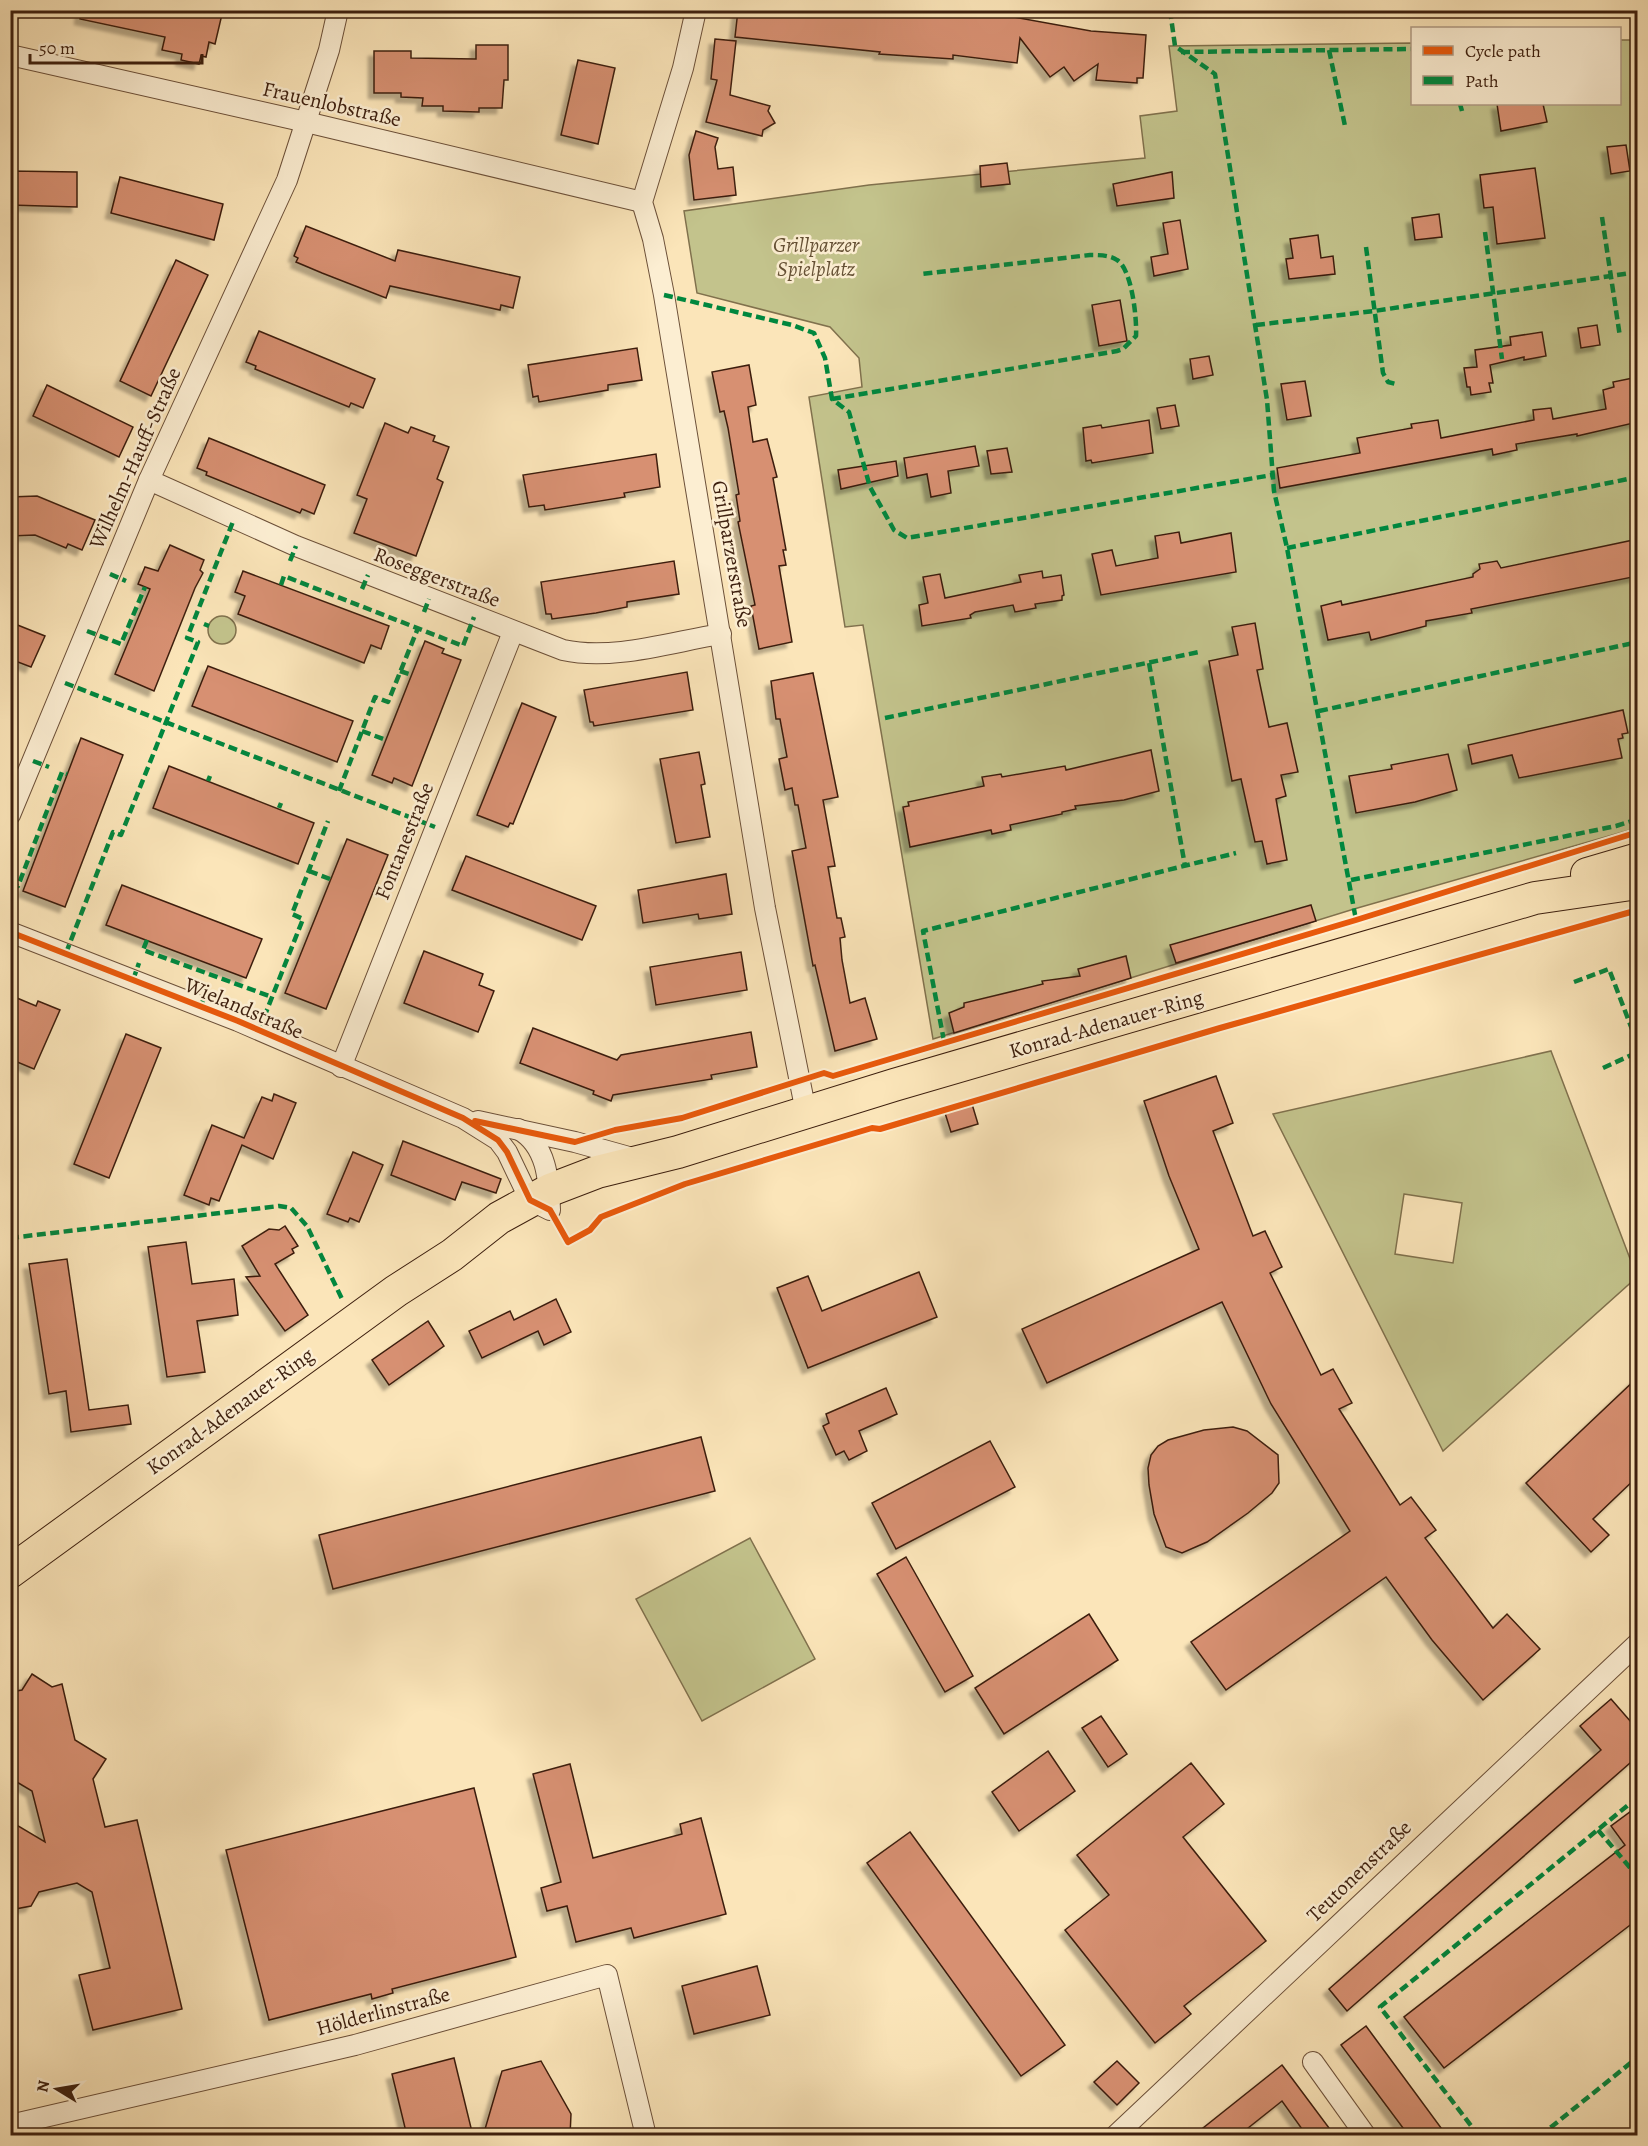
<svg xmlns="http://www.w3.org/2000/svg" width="1648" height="2146" viewBox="0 0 1648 2146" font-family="Alegreya,serif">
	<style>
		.green { fill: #c3c38c; stroke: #80714d; stroke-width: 1.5; fill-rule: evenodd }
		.building { fill: #d79072; stroke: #3d1f0e; stroke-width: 1.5; filter: url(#shadow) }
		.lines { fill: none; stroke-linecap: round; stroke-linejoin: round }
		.street-casing { stroke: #6c5039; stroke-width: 22 }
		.primary-casing { stroke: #3d1f0e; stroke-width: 34 }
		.street { stroke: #fceed2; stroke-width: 20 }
		.primary { stroke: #fbe5b9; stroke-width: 32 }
		.quiet { stroke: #00873e; stroke-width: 4.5; stroke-dasharray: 9 4.5; stroke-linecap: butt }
		.cycleway-casing { stroke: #fceed2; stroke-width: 10 }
		.cycleway { stroke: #e8590c; stroke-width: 6 }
		.labels { text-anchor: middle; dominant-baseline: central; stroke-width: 5; stroke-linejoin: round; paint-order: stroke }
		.street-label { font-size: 21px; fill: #3d1f0e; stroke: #fceed2 }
		.park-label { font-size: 21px; font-style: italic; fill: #655034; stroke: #fceed2 }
	</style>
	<defs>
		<filter id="shadow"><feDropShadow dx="-5.5" dy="5.5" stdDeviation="1.5" flood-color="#0004"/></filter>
	</defs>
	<rect width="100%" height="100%" fill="#fbe5b9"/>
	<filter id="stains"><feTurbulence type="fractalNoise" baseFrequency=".00333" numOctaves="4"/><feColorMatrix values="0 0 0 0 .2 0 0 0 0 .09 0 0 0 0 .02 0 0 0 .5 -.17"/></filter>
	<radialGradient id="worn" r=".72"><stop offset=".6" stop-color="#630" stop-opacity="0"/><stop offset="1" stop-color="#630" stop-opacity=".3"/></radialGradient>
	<g class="green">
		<path d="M1620,40H1631L1638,78L1637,828L1354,909L933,1039L863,625L845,627L809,397L862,387L859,358L830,327L697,293L684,211L869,185L1145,158L1140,116L1177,111L1169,46L1412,43V104H1620Z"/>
		<circle cx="222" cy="630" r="14"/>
		<path d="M1551,1051L1637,1277L1443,1451L1273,1114ZM1404,1194L1462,1203L1453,1263L1395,1254Z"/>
		<path d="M750,1538L815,1659L702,1721L636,1599Z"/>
	</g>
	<g class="building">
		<path d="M81,10H223L215,44L209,42L206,57L201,56L199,64L181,60L182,54L162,50L165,37L80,19Z"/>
		<path d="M738,10H813L845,14V10H875L931,17L932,10H936L1003,15L1091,31L1146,35L1143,78H1137V83L1096,80L1098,64L1074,81L1064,67L1050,77L1020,38L1017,63L953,55V59L879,54L880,52L735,37Z"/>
		<path d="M715,39L736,41L730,95L770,106L768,111L775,123L763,130L762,136L706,122L717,80L711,79Z"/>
		<path d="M476,45H508V80H504L502,108H479V112L443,111V106H422L423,98L401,97V93H374V51H411V58L476,59Z"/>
		<path d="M578,60L615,68L598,144L561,135Z"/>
		<path d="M1497,104H1543L1547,122L1501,131Z"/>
		<path d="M696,131L718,138L715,147L718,169L733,167L736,195L694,200L689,155Z"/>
		<path d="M1626,145L1630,171L1611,174L1607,147Z"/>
		<path d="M1007,163L1010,184L981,187L980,166Z"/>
		<path d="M1535,168L1545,238L1497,244L1493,207L1484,208L1480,175Z"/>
		<path d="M10,171L77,172V207L10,205Z"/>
		<path d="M1172,172L1174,198L1117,206L1113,184Z"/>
		<path d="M120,177L223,204L214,240L111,213Z"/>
		<path d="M1439,214L1442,237L1415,240L1412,218Z"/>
		<path d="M1180,220L1188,269L1154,276L1151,257L1168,254L1163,223Z"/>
		<path d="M306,226L395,261L398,250L520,277L513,308L501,305L500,310L390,286L386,298L322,273L296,262L298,258L294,256Z"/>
		<path d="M1318,235L1321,258L1333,256L1335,274L1289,279L1286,259L1293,258L1290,239Z"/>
		<path d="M176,260L208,275L151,396L120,381Z"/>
		<path d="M1120,300L1127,341L1099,346L1092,305Z"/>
		<path d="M1597,325L1600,345L1581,348L1578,328Z"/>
		<path d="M259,331L375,379L363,408L351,403L349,407L255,369L256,366L246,362Z"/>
		<path d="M1542,332L1546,356L1524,360V357L1490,365L1493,383H1489L1491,392L1471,395L1470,387H1467L1464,368L1477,367L1475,350L1511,345L1510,337Z"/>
		<path d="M637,348L642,380L608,385V390L539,402L538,396L533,397L528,365Z"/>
		<path d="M1209,356L1213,375L1193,379L1190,359Z"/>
		<path d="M749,365L756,405L748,407L753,442L767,439L777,477L773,478L786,550H783L786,565L779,566L792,642L759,649L751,606L755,605L738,522L740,521L736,495L739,494L728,428L724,411L720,412L712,372Z"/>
		<path d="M1638,377V422L1577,436V434L1516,444L1517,450L1493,455L1492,449L1280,488L1277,468L1360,453L1357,438L1412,428L1411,424L1438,420L1441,438L1534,420L1533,410L1551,408L1553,419L1606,409L1603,390L1614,387L1613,382Z"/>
		<path d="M1305,381L1311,416L1287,420L1281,384Z"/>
		<path d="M47,385L133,427L119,457L33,416Z"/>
		<path d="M1175,405L1179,426L1161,429L1157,408Z"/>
		<path d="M1149,420L1153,453L1092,463L1091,460L1086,461L1083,428L1101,425L1102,428Z"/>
		<path d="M385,423L408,433L411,427L435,436L433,441L449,447L437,479L443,482L416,556L354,533L367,499L357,495Z"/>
		<path d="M209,438L325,485L314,514L302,509L300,513L206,475L207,472L197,468Z"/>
		<path d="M975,446L979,466L948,471L951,493L931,497L927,474L907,478L904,458Z"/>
		<path d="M1007,448L1012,472L991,474L987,451Z"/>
		<path d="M656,454L660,487L624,493L625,497L545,510L544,505L529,507L523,475Z"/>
		<path d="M896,461L898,476L841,489L838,470Z"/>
		<path d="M37,496L95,520L82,550L68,544L66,548L35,535L10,536V497Z"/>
		<path d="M1179,532L1181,543L1231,533L1236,572L1101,595L1092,554L1112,550L1116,566L1158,558L1155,536Z"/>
		<path d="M1638,539V576L1471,609L1472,613L1426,621V626L1371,640L1369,632L1328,640L1321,606L1341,601L1342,605L1473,577V574L1480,569L1479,564L1497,561L1501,568Z"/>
		<path d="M170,545L204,560L200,570L203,573L195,588L154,691L115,674L150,589L138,584L145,567L158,571Z"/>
		<path d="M674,561L679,594L627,602V607L596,613L552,619L551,614H546L541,582Z"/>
		<path d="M243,571L389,626L381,649L371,645L364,663L238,614L245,596L235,592Z"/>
		<path d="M1042,571L1043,578L1061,575L1064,595L1062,596V600L1035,604L1036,608L1015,612L1013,605L975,612L970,615L971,618L922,626L919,605L928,603L923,577L940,574L945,598L1021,582L1019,575Z"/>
		<path d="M10,622L45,636L31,667L10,659Z"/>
		<path d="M1255,623L1263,669L1257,670L1269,727L1287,723L1298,772L1281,775L1286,796L1276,799L1287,860L1267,864L1262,841L1255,842L1241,779L1232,781L1209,661L1238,655L1232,627Z"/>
		<path d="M425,641L444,649L442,653L461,660L412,786L394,778L392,783L372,775Z"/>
		<path d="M208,666L353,721L337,762L192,706Z"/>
		<path d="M687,672L693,710L594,726L593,722H590L584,690Z"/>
		<path d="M813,673L838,797L823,800L835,866L828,867L837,918H841L845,937L840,938L842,960L850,1003L865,998L877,1039L835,1051L815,965L813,966L792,851L806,848L798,805H795L792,788L785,790L779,759L787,757L780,719H776L771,681Z"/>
		<path d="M522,703L556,717L513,824L510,823L508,827L477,815Z"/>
		<path d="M1623,710L1628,733L1622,734L1623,738L1618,739L1622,758L1519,778L1512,755L1472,764L1468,745Z"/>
		<path d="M81,738L123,755L65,907L23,891Z"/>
		<path d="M1151,750L1159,791L1124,800L1075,806L1076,809L1062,812V814L1010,825L1011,830L992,834L991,830L910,847L903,807L909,806L908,802L984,786L982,777L1001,774L1002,777L1065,766L1066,770Z"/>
		<path d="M699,752L705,784L701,785L710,837L676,843L660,759Z"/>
		<path d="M1448,754L1457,790L1415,802L1356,813L1349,776L1392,769L1391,765Z"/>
		<path d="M169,766L314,823L298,864L153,808Z"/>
		<path d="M347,839L388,855L326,1009L285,993Z"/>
		<path d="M466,856L596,906L582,940L452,890Z"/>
		<path d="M726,874L732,914L699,919L698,914L643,923L638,890Z"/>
		<path d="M122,885L262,939L246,978L106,925Z"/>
		<path d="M1311,905L1316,921L1176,963L1170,945Z"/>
		<path d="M424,951L483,974L479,985L494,991L478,1032L404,1003Z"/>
		<path d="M741,952L747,990L656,1005L650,967Z"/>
		<path d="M1126,956L1131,978L954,1033L949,1013L964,1007V1003L1043,984L1042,981L1080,976L1078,969Z"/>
		<path d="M17,998L36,1006L38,1001L60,1010L34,1069L10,1059V1013Z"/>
		<path d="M533,1028L617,1060L621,1055L751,1032L757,1067L711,1075L712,1079L613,1095L611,1101L593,1094L594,1091L520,1063Z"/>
		<path d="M126,1034L161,1048L109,1178L74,1164Z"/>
		<path d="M1216,1076L1233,1123L1213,1131L1253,1236L1265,1231L1282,1267L1270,1273L1321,1375L1333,1369L1352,1403L1339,1409L1400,1505L1411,1497L1436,1530L1425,1538L1493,1628L1507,1614L1540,1649L1483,1700L1432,1640L1386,1577L1226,1690L1191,1642L1350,1531L1271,1404L1222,1302L1047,1383L1022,1329L1199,1249L1169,1176L1144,1101Z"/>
		<path d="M274,1094L296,1103L273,1159L242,1145L219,1201L211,1198L209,1205L184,1195L212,1125L244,1138L262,1097L272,1101Z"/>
		<path d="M972,1104L978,1124L951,1132L945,1113Z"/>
		<path d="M403,1141L501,1179L496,1193L462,1182L455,1200L391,1175Z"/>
		<path d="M353,1152L383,1165L359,1222L350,1218L348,1222L327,1214Z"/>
		<path d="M285,1226L298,1246L292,1249L294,1253L275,1264L308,1315L285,1331L246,1277L260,1276L242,1246L269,1229L279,1230Z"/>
		<path d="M186,1242L192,1284L234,1279L238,1315L197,1321L205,1372L167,1377L148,1247Z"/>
		<path d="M67,1259L89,1410L128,1405L131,1424L71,1432L66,1391L49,1394L29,1264Z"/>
		<path d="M919,1272L937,1317L808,1368L777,1288L808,1276L822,1311Z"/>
		<path d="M556,1299L571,1332L544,1345L538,1331L482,1358L469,1331L510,1311L514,1320Z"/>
		<path d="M428,1321L444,1346L389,1385L372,1360Z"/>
		<path d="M1638,1377V1476L1593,1519L1609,1535L1591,1552L1526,1483Z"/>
		<path d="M886,1388L897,1414L859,1431L867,1451L849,1460L844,1451L836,1455L823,1426L829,1423L826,1414Z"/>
		<path d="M1233,1427L1247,1431L1278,1455L1279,1483L1272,1493L1248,1513L1207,1542L1182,1553L1166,1547L1154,1514L1149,1485L1148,1468L1151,1455L1158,1446L1168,1440L1204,1430Z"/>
		<path d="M701,1437L715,1491L333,1589L319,1535Z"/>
		<path d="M990,1441L1015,1487L896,1549L872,1503Z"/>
		<path d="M906,1557L973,1676L945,1692L877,1574Z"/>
		<path d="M1089,1614L1118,1660L1004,1734L975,1688Z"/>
		<path d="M32,1674L52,1687L62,1684L75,1740L106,1759L93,1779L105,1827L137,1820L182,2009L93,2030L79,1975L110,1968L92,1892L77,1883L39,1892L31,1906L10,1910V1821L45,1842L32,1791L10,1778V1692L22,1690Z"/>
		<path d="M1611,1699L1638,1730V1756L1347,2011L1329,1989L1601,1750L1580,1726Z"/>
		<path d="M1101,1716L1127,1754L1108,1767L1082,1728Z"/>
		<path d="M1048,1751L1075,1791L1019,1831L992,1792Z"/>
		<path d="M1191,1763L1224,1804L1183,1837L1266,1941L1184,2006L1191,2014L1155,2043L1065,1930L1109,1895L1077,1855Z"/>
		<path d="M570,1764L593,1858L682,1834L680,1824L701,1818L726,1914L634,1938L631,1928L576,1942L567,1906L547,1911L541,1888L561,1882L533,1774Z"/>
		<path d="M474,1788L516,1957L392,1989L393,1993L372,1999L371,1994L269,2020L226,1850Z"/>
		<path d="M1638,1806V1919L1444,2068L1404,2017L1625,1845L1611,1826Z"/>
		<path d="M910,1832L1065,2045L1021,2076L867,1863Z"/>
		<path d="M757,1966L770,2015L694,2034L682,1986Z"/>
		<path d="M1366,2026L1447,2136H1409L1341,2045Z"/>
		<path d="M454,2058L473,2136H407L392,2074Z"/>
		<path d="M541,2061L571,2114L570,2136H483L502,2071Z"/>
		<path d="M1117,2061L1139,2083L1117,2105L1094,2082Z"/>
		<path d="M1282,2065L1335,2136H1307L1282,2101L1238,2136H1193Z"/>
	</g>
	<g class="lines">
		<defs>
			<g id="street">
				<path d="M696,10L683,68L642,202L653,239L664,295L765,908L806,1112"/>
				<path d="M10,12L11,10"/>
				<path d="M10,55L306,122L642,202"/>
				<path d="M149,480L296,546L563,650C613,661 671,642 721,634"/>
				<path d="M10,815L149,480L287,180L329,50L338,10"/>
				<path d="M10,932L238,1021L463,1118L498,1140L507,1152L530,1200L550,1210C549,1180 547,1145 518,1129"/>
				<path d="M341,1067L513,632"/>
				<path d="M478,1121L575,1142L636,1159"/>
				<path d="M1313,2062L1366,2136"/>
				<path d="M10,2125L355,2045L607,1975L646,2136"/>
				<path d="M1115,2136L1638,1643"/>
			</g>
			<g id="primary">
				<path d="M1587,874L1638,859"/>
				<path d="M10,1572L396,1291L452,1255L499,1218L550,1190L597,1172L678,1152L894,1085L1535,898L1638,883"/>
			</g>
		</defs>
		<use href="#street" class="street-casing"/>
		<use href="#primary" class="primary-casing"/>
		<use href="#street" class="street"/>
		<use href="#primary" class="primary"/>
		<g class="quiet">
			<path d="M1170,10L1175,46L1215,74L1267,400L1274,491L1287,548L1356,920"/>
			<path d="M1329,50L1345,126"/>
			<path d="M1181,52L1412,49"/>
			<path d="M1460,104L1462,111"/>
			<path d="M1602,217L1620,337"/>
			<path d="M1485,232L1502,359"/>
			<path d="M1366,247L1383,373L1388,382L1396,384"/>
			<path d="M664,295L792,325L814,333L825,358L832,399L849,412L870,487L894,530L907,538L1272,475"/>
			<path d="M1256,325L1374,311L1638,272"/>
			<path d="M832,399L1117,351L1123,349L1136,336C1137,319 1132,269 1117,260C1110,255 1098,255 1090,255L921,274"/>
			<path d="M1287,548L1638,477"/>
			<path d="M290,561L296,546"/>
			<path d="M110,574L126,581"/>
			<path d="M281,585L284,576L463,646L474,617"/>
			<path d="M362,589L368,575"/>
			<path d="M424,612L429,599"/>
			<path d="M204,624L209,626"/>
			<path d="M87,631L121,644L145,587"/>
			<path d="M1149,663L1185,866"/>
			<path d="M400,671L412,675"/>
			<path d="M65,683L435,827"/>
			<path d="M1319,711L1638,642"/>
			<path d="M885,718L1199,652"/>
			<path d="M362,731L386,740"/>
			<path d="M33,761L49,767"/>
			<path d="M208,781L210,776"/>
			<path d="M339,791L375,697L388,702L418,628"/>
			<path d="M279,808L281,803"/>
			<path d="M10,845L17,848"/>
			<path d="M309,871L330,879"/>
			<path d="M1351,880L1616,826L1638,819"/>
			<path d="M10,883L18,886L62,772L67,774"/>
			<path d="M147,940L143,950L272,997"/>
			<path d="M66,953L113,832L121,835L198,642L187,638L234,519"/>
			<path d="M133,980L139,963"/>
			<path d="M1574,982L1609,969L1638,1045"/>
			<path d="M201,1006L207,989"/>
			<path d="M259,1030L303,919L292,914L328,821"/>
			<path d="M944,1041L923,931L1236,853"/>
			<path d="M1603,1068L1638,1052"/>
			<path d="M10,1238L279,1206L291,1208L307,1226L342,1299"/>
			<path d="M1598,1830L1638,1877"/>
			<path d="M1479,2136L1380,2007L1638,1797"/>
			<path d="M1540,2136L1638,2057"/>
		</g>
		<defs>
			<g id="cycleway">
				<path d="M10,932L238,1021L463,1118L498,1140L507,1152L530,1200L550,1210L568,1242L590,1230L601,1217L685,1184L872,1128L880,1129L1220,1028L1638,910"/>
				<path d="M475,1121L575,1142L615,1130L682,1118L824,1073L833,1076L1356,920L1638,832"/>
			</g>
		</defs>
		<use href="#cycleway" class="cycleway-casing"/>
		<use href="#cycleway" class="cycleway"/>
	</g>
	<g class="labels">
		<g class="street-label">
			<text transform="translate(332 104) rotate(13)">Frauenlobstraße</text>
			<text transform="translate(135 458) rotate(-66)">Wilhelm-Hauff-Straße</text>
			<text transform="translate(732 554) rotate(80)">Grillparzerstraße</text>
			<text transform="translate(437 577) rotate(21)">Roseggerstraße</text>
			<text transform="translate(404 841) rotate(-68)">Fontanestraße</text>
			<text transform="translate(244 1008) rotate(23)">Wielandstraße</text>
			<text transform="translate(1106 1024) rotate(-16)">Konrad-Adenauer-Ring</text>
			<text transform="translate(230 1411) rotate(-36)">Konrad-Adenauer-Ring</text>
			<text transform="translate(1359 1871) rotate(-44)">Teutonenstraße</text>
			<text transform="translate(383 2011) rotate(-15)">Hölderlinstraße</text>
		</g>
		<g class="park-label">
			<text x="816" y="245">Grillparzer<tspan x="816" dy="24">Spielplatz</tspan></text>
		</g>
	</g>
	<rect width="1648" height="2146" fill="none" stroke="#fbe5b9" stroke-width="36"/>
	<rect x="12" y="12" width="1624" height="2122" fill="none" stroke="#3d1f0e" stroke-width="3"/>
	<rect x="18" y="18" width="1612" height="2110" fill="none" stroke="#3d1f0e" stroke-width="1.5"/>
	<rect x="1411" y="27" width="210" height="78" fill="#fceed2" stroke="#b09b84" stroke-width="1.5"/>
	<rect x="1423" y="46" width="30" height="9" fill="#e8590c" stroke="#b09b84" stroke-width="1.5"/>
	<text x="1465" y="57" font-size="18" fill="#3d1f0e">Cycle path</text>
	<rect x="1423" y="76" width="30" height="9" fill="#00873e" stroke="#b09b84" stroke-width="1.5"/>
	<text x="1465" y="87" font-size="18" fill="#3d1f0e">Path</text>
	<g transform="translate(57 2089) rotate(281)" stroke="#fceed2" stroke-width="4.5" paint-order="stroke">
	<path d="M0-4.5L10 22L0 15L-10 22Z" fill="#3d1f0e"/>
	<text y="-9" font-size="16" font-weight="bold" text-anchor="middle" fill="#3d1f0e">N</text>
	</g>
	<path d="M30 54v9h172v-9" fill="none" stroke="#3d1f0e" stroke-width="3"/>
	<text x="39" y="54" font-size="18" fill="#3d1f0e" stroke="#fceed2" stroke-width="4.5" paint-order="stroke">50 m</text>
	<rect width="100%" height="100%" filter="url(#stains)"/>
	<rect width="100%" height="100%" fill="url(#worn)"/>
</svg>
